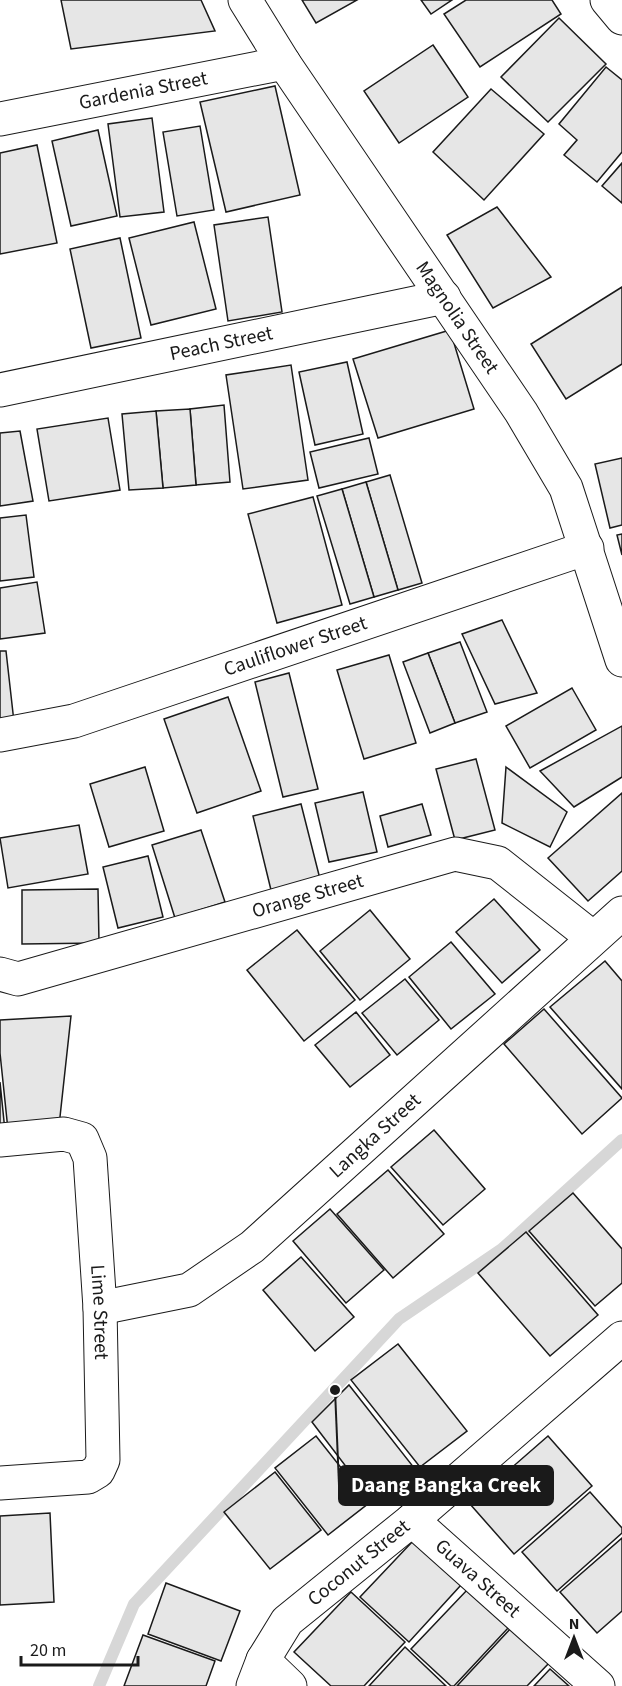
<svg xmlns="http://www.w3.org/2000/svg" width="622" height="1686" viewBox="0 0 622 1686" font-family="'Source Sans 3',sans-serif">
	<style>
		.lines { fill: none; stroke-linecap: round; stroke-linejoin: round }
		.stream { stroke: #d7d7d7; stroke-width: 12 }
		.building { fill: #e6e6e6; stroke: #1a1a1a; stroke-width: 1.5 }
		.street-casing { stroke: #1a1a1a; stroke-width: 35 }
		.secondary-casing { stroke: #1a1a1a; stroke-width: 35 }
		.street { stroke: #fff; stroke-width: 33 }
		.secondary { stroke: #fff; stroke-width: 33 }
		.labels { text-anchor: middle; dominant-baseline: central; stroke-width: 4.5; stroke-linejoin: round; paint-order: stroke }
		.street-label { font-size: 20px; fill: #1a1a1a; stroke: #fff }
		.leader { fill: none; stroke: #1a1a1a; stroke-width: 2 }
		.callout-dot { fill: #1a1a1a; stroke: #fff; stroke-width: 2 }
		.callout { fill: #1a1a1a; stroke: #1a1a1a; stroke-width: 2 }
		.callout-label { font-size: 21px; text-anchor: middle; font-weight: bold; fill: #fff }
	</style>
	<rect width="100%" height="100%" fill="#fff"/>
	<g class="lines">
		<path class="stream" d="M99,1686L134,1604L399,1319L502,1249L622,1140"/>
	</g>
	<g class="building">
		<path d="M61,0H201L215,31L71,49Z"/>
		<path d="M302,0H357L316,23Z"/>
		<path d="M421,0H452L431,14Z"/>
		<path d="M466,0H552L561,14L480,67L444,14Z"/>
		<path d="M559,18L606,64L548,122L501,77Z"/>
		<path d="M433,45L468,97L399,143L364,91Z"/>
		<path d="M606,67L622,80V152L597,182L564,155L577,140L559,124Z"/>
		<path d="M275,86L300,195L226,212L200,102Z"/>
		<path d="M491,89L544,134L484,200L433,152Z"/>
		<path d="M152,118L164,212L120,217L108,124Z"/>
		<path d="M200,126L214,210L177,216L163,132Z"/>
		<path d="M98,130L117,216L71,226L52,141Z"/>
		<path d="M37,145L57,243L0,254V153Z"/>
		<path d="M622,163V203L602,186Z"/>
		<path d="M497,207L551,277L493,308L447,235Z"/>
		<path d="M268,217L282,312L228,321L214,225Z"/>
		<path d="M194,222L216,309L151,325L129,238Z"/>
		<path d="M120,238L141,338L91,348L70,249Z"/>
		<path d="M622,287V364L566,399L531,344Z"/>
		<path d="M450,330L474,409L378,438L353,359Z"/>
		<path d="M347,362L363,434L315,445L299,372Z"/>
		<path d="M291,365L308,480L243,489L226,375Z"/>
		<path d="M224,405L230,482L196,485L190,409Z"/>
		<path d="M190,409L196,485L163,488L156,411Z"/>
		<path d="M156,411L163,488L129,490L122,414Z"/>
		<path d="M108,418L120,490L49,501L37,429Z"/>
		<path d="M20,431L33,501L0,506V433Z"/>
		<path d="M369,438L378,474L319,488L310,452Z"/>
		<path d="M622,458V525L610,528L595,464Z"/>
		<path d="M390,475L422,583L398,590L366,482Z"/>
		<path d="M366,482L398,590L374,597L342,489Z"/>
		<path d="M342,489L374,597L350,604L317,496Z"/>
		<path d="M313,497L342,605L277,623L248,514Z"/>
		<path d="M26,515L34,577L0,581V518Z"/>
		<path d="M622,534V555L617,535Z"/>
		<path d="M37,582L45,633L0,639V588Z"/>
		<path d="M502,620L537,693L495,704L462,634Z"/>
		<path d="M460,642L487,712L455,723L428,653Z"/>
		<path d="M0,651H6L14,722L0,724Z"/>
		<path d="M428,653L455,723L430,733L403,662Z"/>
		<path d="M389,655L416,743L364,759L337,670Z"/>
		<path d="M289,673L318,789L283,797L255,682Z"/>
		<path d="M572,688L596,730L530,768L506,726Z"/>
		<path d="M228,697L261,791L197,813L164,719Z"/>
		<path d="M622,726V777L574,807L540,771Z"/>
		<path d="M476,759L495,830L455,840L436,769Z"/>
		<path d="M145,767L164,831L109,847L90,784Z"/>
		<path d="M506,767L567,812L550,847L502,823Z"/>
		<path d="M363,792L377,852L329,862L315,803Z"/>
		<path d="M622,793V871L588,901L548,858Z"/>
		<path d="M301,804L320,879L271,890L253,816Z"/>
		<path d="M422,804L431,835L388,847L380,816Z"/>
		<path d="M79,825L88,874L8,888L0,838Z"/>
		<path d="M201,830L225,902L175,918L152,845Z"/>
		<path d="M148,856L163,917L118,928L103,867Z"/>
		<path d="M98,889L99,943L22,944V890Z"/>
		<path d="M494,899L540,950L502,983L456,932Z"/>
		<path d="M370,910L410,959L360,1000L320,951Z"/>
		<path d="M297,930L355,1000L304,1041L247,970Z"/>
		<path d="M451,942L495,994L451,1029L409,977Z"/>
		<path d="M605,961L622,981V1089L550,1007Z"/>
		<path d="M405,979L439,1020L397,1055L362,1013Z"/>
		<path d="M544,1009L622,1098L582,1134L504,1044Z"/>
		<path d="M356,1012L390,1055L350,1087L315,1045Z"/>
		<path d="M71,1016L59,1126L8,1130L0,1053V1020Z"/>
		<path d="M0,1082L5,1131H0Z"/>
		<path d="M434,1130L485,1189L443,1225L391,1167Z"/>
		<path d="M388,1170L444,1234L393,1278L337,1214Z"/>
		<path d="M573,1193L622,1249V1283L595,1306L529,1231Z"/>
		<path d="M330,1209L384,1270L346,1303L293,1241Z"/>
		<path d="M526,1232L598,1315L550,1356L478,1273Z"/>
		<path d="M301,1257L354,1317L315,1351L263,1290Z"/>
		<path d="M398,1344L467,1431L420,1467L351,1380Z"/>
		<path d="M349,1385L415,1469L373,1502L312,1422Z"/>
		<path d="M316,1436L369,1503L328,1535L275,1468Z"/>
		<path d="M548,1436L592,1486L514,1554L470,1504Z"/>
		<path d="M275,1472L321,1530L270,1569L224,1512Z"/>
		<path d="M590,1492L622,1528V1533L557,1591L522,1552Z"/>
		<path d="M50,1513L54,1602L0,1605V1516Z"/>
		<path d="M622,1538V1611L597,1633L560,1592Z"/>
		<path d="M413,1541L461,1585L409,1642L360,1597Z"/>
		<path d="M166,1583L240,1611L221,1661L148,1634Z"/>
		<path d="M468,1589L509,1627L454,1686H451L411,1649Z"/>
		<path d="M351,1592L405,1642L364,1686H331L294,1652Z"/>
		<path d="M511,1628L549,1663L527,1686H457Z"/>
		<path d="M143,1635L215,1661L206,1686H124Z"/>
		<path d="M405,1647L446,1686H369Z"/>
		<path d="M550,1669L569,1686H534Z"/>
	</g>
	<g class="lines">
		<defs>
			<g id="street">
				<path id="s1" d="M245,0L284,63L521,412L566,488L622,660"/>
				<path id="s2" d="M0,119L284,63"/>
				<path id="s3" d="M0,390L444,297"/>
				<path id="s4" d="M0,735L74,721L587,548"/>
				<path id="s5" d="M0,974L18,979L455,854L498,863L593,938"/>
				<path id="s6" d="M0,1140L64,1134L82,1139L90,1158L100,1308L103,1460L98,1471L88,1477L0,1483"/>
				<path id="s7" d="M100,1308L189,1290L252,1247L622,913"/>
				<path id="s8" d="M412,1520L598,1686"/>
				<path d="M263,1660L290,1686"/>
				<path id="s9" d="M253,1686L263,1660L287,1621L412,1520L622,1338"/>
			</g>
			<path id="secondary" d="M607,0L622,18"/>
		</defs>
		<use href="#street" class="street-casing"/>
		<use href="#secondary" class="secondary-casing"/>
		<use href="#street" class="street"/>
		<use href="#secondary" class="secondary"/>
	</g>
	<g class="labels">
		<g class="street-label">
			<text stroke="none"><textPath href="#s2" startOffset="146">Gardenia Street</textPath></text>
			<text stroke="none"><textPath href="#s1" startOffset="382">Magnolia Street</textPath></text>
			<text stroke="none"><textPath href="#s3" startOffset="226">Peach Street</textPath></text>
			<text stroke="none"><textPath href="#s4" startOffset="309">Cauliflower Street</textPath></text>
			<text stroke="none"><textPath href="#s5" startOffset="320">Orange Street</textPath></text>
			<text stroke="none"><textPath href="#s7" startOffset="333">Langka Street</textPath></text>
			<text stroke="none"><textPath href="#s6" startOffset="258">Lime Street</textPath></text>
			<text stroke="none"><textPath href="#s9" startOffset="166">Coconut Street</textPath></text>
			<text stroke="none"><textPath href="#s8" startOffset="88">Guava Street</textPath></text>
		</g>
	</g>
	<path class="leader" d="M335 1390L339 1485"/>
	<circle class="callout-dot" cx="335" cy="1390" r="6"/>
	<rect class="callout" x="339" y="1466" width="214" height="39" rx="6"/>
	<g class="callout-label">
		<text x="446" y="1492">Daang Bangka Creek</text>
	</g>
	<g transform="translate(574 1638)" stroke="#ffffff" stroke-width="4.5" paint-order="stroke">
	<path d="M0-4.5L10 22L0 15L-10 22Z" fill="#1a1a1a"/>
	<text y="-9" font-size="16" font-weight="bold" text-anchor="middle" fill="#1a1a1a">N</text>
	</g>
	<path d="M21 1656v9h117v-9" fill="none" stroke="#1a1a1a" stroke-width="3"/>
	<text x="30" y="1656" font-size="18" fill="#1a1a1a" stroke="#ffffff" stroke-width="4.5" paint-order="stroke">20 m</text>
</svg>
